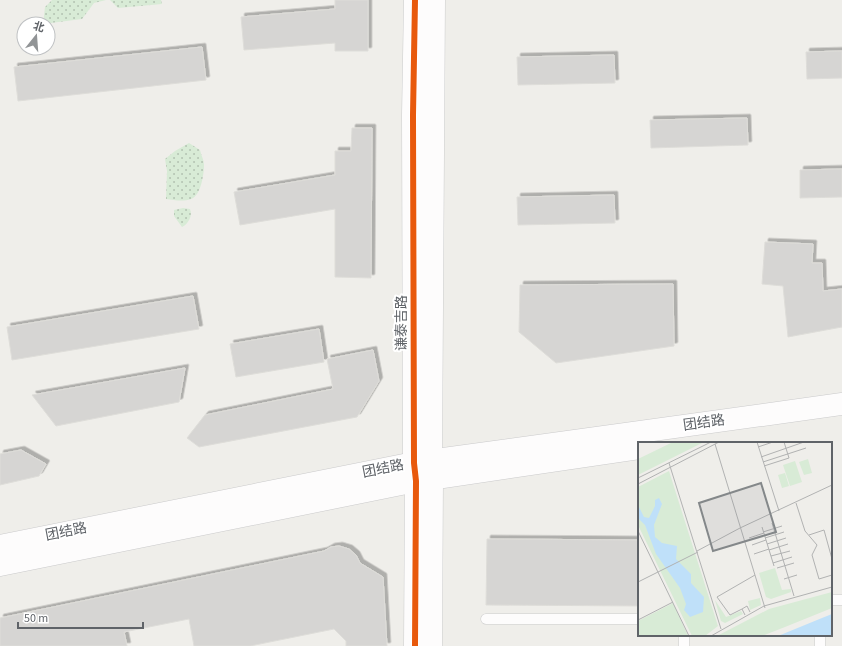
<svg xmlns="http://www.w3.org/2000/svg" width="842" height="646" viewBox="0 0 842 646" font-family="'Source Sans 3','Noto Sans SC',sans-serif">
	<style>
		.grass { fill: url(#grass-dots) }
		.building { fill: #d6d5d3; stroke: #deddd9; filter: url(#shadow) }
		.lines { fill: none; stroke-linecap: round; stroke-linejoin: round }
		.service-casing { stroke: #cbcccc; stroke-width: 11 }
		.tertiary-casing { stroke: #cbcccc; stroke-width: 23 }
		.secondary-casing { stroke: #cacacb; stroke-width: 23 }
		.service { stroke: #fdfcfc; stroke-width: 10 }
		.tertiary { stroke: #fdfcfc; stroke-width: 22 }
		.secondary { stroke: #fdfcfc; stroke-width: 22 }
		.cycleway-casing { stroke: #fff; stroke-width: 8 }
		.cycleway { stroke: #e8590c; stroke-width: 6 }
		.labels { text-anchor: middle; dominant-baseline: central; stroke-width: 4; stroke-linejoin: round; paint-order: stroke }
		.street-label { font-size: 14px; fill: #5f6368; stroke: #fff }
		.inset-road { fill: none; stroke: #b1b2b2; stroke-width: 1 }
		.view { fill: #84888a; fill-opacity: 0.15; stroke: #84888a; stroke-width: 2 }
		.inset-edge { fill: none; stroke: #5f6368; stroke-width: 2 }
	</style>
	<defs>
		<pattern id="grass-dots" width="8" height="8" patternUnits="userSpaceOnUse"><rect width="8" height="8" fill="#d8ebd6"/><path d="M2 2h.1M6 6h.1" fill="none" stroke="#b2c2b1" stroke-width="1.8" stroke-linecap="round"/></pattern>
		<filter id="shadow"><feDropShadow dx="3.5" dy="-3.5" stdDeviation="0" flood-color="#0004"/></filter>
	</defs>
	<rect width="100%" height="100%" fill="#efeeea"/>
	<g class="grass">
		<path d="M52,0H106L94,3L82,19L43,24L45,7Z"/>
		<path d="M110,0H161L162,4L118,8Z"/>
		<path d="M189,143L200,150C201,155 204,160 204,165C204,174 201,196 191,199C183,202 174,200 166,199L167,171L165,159L175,151Z"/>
		<path d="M183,208L190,209C193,216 188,224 182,227L174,216V210Z"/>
	</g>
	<g class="building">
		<path d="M335,0H368V51H335V43L244,50L241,17L335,9Z"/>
		<path d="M202,47L206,80L18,101L14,67Z"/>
		<path d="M842,51V78L807,79L806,52Z"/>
		<path d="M614,55L615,83L518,85L517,57Z"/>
		<path d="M747,118L748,145L651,148L650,120Z"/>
		<path d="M352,128H372L371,278L335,277V209L240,225L234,192L335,175V151H351Z"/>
		<path d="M842,169V197L800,198V170Z"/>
		<path d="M614,195L615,223L518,225L517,197Z"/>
		<path d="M765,242L813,244L812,263H822L823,291L842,289V327L788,337L783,286L762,284Z"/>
		<path d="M673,284L674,346L556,363L519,332L520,285Z"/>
		<path d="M193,296L199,329L12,360L7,327Z"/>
		<path d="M319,329L324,362L236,377L230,344Z"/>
		<path d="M373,350L379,381L357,417L199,447L187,438L205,415L333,389L327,359Z"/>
		<path d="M185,368L179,402L56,426L32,395Z"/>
		<path d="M21,450L46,464L39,476L0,485V454Z"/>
		<path d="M487,539L639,540V606L486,605Z"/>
		<path d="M339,546L349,549L356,555L360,563L383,577L387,646H346V641L334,629L250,646H194L189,619L124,632L127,646H0V618L324,551L331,547Z"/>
	</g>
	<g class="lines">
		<defs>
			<g id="service">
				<path d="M831,600H842"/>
				<path d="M486,619H639"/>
				<path d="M684,635V646"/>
				<path d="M820,635V646"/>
			</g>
			<g id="tertiary">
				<path d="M415,0L413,115L414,463L416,481L415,646"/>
				<path d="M431,646L432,479L431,460L434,0"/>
			</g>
			<g id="secondary">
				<path d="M0,546L414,463L842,404"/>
				<path d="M0,565L416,481L639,448"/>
			</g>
		</defs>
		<use href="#service" class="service-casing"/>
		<use href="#tertiary" class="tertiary-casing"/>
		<use href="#secondary" class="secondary-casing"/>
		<use href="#service" class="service"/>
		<use href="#tertiary" class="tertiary"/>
		<use href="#secondary" class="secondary"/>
		<defs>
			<path id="cycleway" d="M415,0L413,115L414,463L416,481L415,646"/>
		</defs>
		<use href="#cycleway" class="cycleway-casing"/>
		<use href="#cycleway" class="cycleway"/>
	</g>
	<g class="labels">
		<g class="street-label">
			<text transform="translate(402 323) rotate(-90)">谦泰吉路</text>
			<text transform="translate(704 423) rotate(-8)">团结路</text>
			<text transform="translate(383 469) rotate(-11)">团结路</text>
			<text transform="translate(66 532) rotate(-11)">团结路</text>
		</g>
	</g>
	<g transform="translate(638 442)">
		<rect width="194" height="194" fill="#efeeea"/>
		<path d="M35,0H66L0,33V17ZM137,126L144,148L153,147V150L133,157L128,155L121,131ZM122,156L123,163L112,168L110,159ZM77,158L88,175L103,169L105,172L87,181L83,179Z" fill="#d8ebd6"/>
		<path d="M31,29L80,184L67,194H54L0,83V45ZM194,150V166L147,185L124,194H79L131,167ZM35,161L50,194H0V179Z" fill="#d8ebd6"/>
		<path d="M170,17L174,31L166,33L161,20ZM157,19L164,40L152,44L145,23ZM147,31L151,44L144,46L140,33Z" fill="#d8ebd6"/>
		<path d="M21,56L24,62L16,83L17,95L24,101L39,104L38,117L53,132V141L66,155L65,170L52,175L46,168L48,162L42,146L18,112L7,83L0,76V63L6,75L11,76L17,64V58ZM194,172V194H140L184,176Z" fill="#bfe0f9"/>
		<path class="inset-road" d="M119,0L141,69M77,2L127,166M120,5L135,0M123,15L166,0M125,20L168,6M31,21L83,187M126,24L151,16L146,0M0,36L73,0M0,42L81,0M158,61L167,89L179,103L174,113L181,137L194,133M134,81L156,154M0,89L51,194M125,90L144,84M171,93L186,88L194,117M111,96L126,91M127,96L146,90M128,98L136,124M129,102L148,96M114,103L128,98L124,85M131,108L150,102M59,109L102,86L194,43M116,112L131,107M133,114L152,109M135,121L154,115M139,126L156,121M146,137L159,133M0,140L60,110M104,167L92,173L79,155L117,133M107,173L104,167L109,164L112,170M0,178L35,160M73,194L126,164L194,145"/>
		<path class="view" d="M123,41L138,90L75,109L61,61Z"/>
		<rect width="194" height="194" class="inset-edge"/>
	</g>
	<g transform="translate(36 36) rotate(17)"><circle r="19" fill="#ffffff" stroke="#bfc1c3"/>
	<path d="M0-3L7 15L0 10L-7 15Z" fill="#919496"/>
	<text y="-6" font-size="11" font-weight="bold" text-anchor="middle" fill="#5f6368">北</text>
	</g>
	<path d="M18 622v6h125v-6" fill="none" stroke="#5f6368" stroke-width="2"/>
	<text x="24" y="622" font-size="12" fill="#5f6368" stroke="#ffffff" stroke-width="3" paint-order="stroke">50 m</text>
</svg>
